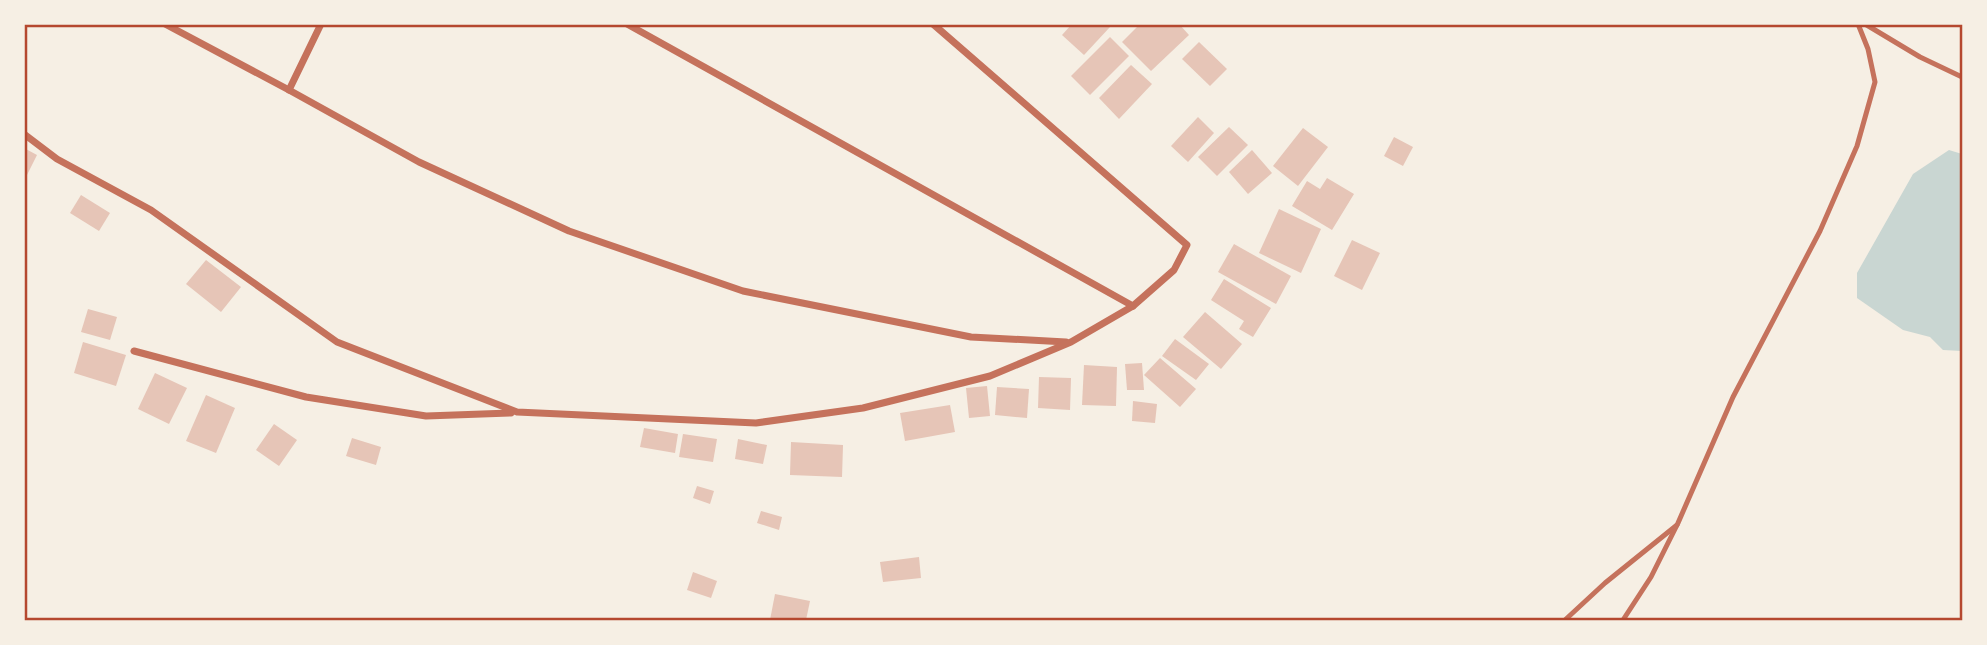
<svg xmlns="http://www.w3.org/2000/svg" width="1987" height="645" viewBox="0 0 1987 645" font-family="'Golos Text',sans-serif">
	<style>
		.water { fill: #c9d6d2 }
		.building { fill: #e6c5b7 }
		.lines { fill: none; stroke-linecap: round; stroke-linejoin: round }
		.service { stroke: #c5725c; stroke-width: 5 }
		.minor { stroke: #c5725c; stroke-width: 7 }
		.neatline { fill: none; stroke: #b5482f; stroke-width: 2.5 }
	</style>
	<rect width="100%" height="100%" fill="#f6efe4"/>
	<path class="water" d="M1949,150L1962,154V351L1943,350L1930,337L1903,330L1857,298V273L1913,174Z"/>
	<g class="building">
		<path d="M1072,24H1108L1110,27L1084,55L1062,35Z"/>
		<path d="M1140,24H1179L1189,35L1151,71L1122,42Z"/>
		<path d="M1110,37L1129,56L1090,95L1071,76Z"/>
		<path d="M1199,42L1227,69L1210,86L1182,59Z"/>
		<path d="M1131,65L1152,84L1119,119L1099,98Z"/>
		<path d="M1198,117L1214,133L1188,162L1171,146Z"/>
		<path d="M1229,127L1248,145L1217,176L1198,157Z"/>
		<path d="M1303,128L1328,147L1298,186L1273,166Z"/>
		<path d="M1394,137L1413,147L1403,166L1384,156Z"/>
		<path d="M24,148L37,155L24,181Z"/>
		<path d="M1252,150L1272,173L1248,194L1229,172Z"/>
		<path d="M1327,178L1354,194L1332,230L1292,206L1307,181L1320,189Z"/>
		<path d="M81,195L110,213L99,231L70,213Z"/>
		<path d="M1279,209L1321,229L1301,273L1259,253Z"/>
		<path d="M1352,240L1380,253L1362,290L1334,276Z"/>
		<path d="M1234,244L1291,276L1276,304L1218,272Z"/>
		<path d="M206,260L241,287L221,312L186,284Z"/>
		<path d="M1224,279L1271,308L1253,337L1239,329L1244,321L1211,300Z"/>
		<path d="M88,309L117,317L110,340L81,332Z"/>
		<path d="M1205,312L1242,344L1221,369L1183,337Z"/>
		<path d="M1175,339L1209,364L1196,380L1162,356Z"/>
		<path d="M83,342L126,355L116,386L74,373Z"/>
		<path d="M1160,358L1196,389L1180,407L1144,375Z"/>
		<path d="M1142,363L1144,390H1127L1125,364Z"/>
		<path d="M1084,365L1117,367L1116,406L1082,405Z"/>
		<path d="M155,373L187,388L169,424L138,409Z"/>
		<path d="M1039,377L1071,378L1070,410L1038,408Z"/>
		<path d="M987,386L990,416L969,418L966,388Z"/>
		<path d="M997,387L1029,389L1027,418L995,415Z"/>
		<path d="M206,395L235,408L216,453L186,441Z"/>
		<path d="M1133,401L1157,404L1155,423L1132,421Z"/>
		<path d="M950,405L955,432L905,441L900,413Z"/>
		<path d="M274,424L297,440L279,466L256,450Z"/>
		<path d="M644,428L678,434L675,453L640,447Z"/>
		<path d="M683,434L717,439L713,462L679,457Z"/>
		<path d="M352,438L381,447L376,465L346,456Z"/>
		<path d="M738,439L767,445L763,464L735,459Z"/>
		<path d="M791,442L843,445L842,477L790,475Z"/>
		<path d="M697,486L714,491L710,504L693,498Z"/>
		<path d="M761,511L782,517L779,530L757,523Z"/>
		<path d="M919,557L921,578L883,582L880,562Z"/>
		<path d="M693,572L717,581L711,598L687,590Z"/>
		<path d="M775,594L810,601L806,620H770Z"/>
	</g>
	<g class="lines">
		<g class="service">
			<path d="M1865,24L1920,57L1962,77"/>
			<path d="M1565,620L1605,583L1677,525"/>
			<path d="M1623,620L1651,577L1678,523L1733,397L1820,231L1857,146L1875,82L1868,49L1858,24"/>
		</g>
		<g class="minor">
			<path d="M165,24L289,90L419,162L569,231L743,291L971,337L1066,342"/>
			<path d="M627,24L1133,306"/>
			<path d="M289,90L321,24"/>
			<path d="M24,134L57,159L151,210L337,342L517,412L756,423L863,408L990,376L1071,342L1133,306L1174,270L1187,245L933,24"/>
			<path d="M134,351L306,397L426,416L511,413"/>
		</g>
	</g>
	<rect width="1987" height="645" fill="none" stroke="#f6efe4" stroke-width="52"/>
	<rect x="26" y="26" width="1935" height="593" class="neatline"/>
</svg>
